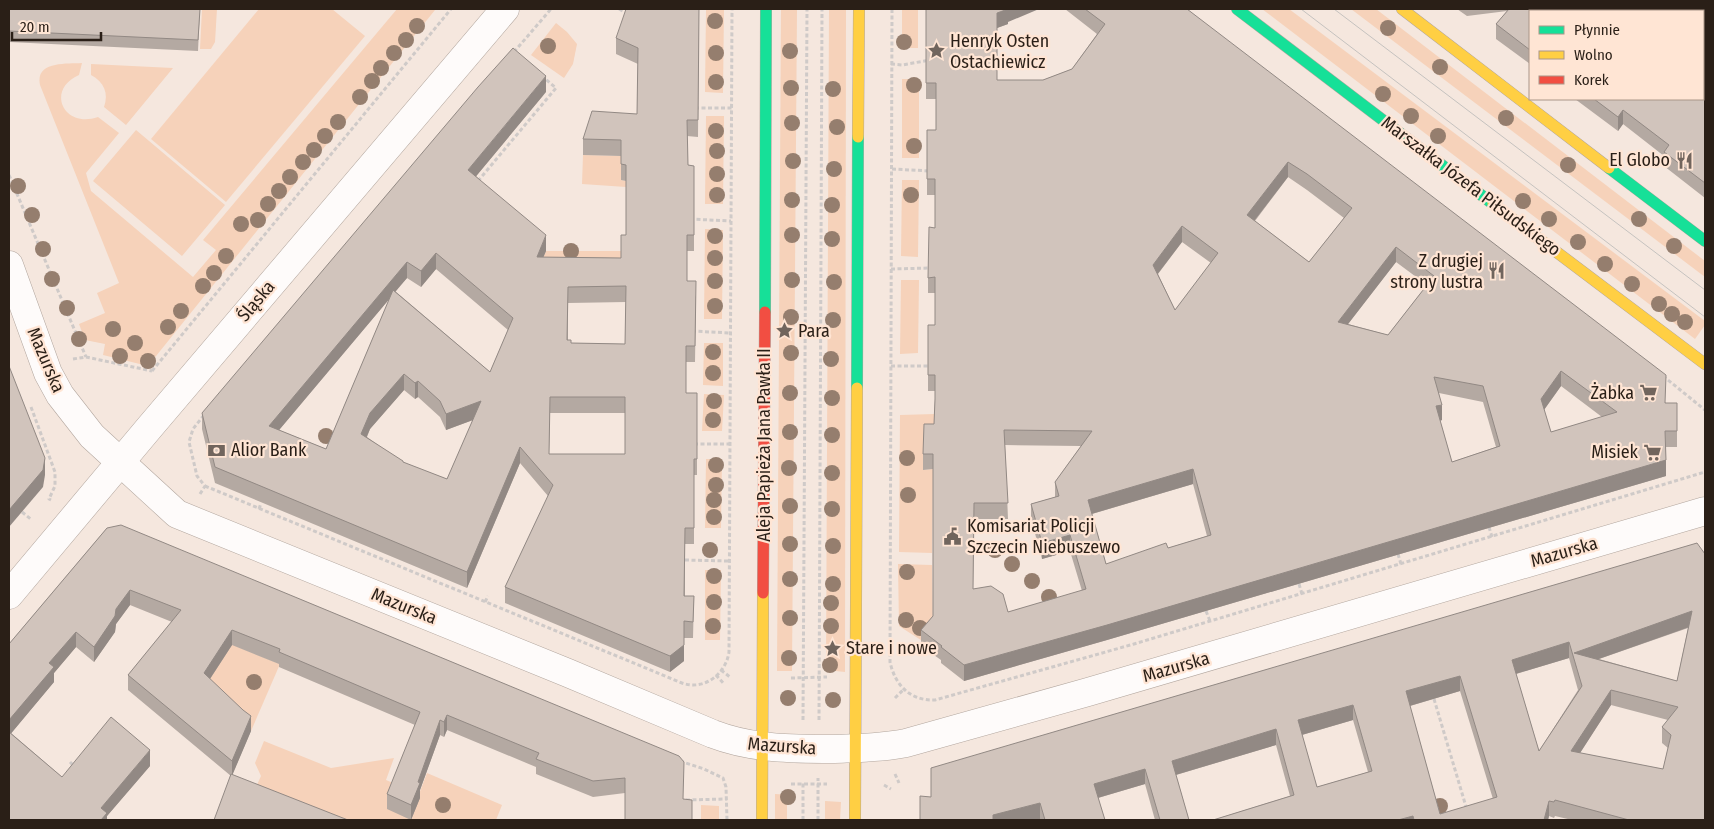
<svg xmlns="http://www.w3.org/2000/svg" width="1714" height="829" viewBox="0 0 1714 829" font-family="'Fira Sans Condensed',sans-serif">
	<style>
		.green { fill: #f6d2ba }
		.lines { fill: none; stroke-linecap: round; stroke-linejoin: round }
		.street-casing { stroke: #b2a69e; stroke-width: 29 }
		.fast-casing { stroke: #b2a69e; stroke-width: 12 }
		.slow-casing { stroke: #b2a69e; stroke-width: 12 }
		.jam-casing { stroke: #b2a69e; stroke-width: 12 }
		.path { stroke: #cfcac8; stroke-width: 3; stroke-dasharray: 4 2.5; stroke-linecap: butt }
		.street { stroke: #fefbfa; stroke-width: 28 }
		.fast { stroke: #16e098; stroke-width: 11 }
		.slow { stroke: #ffcf43; stroke-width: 11 }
		.jam { stroke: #f24e42; stroke-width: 11 }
		.tram { stroke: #c5c2bf; stroke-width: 1 }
		.tree { fill: #957e6e }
		.wall { fill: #b4a9a2; fill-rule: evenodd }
		.shaded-wall { fill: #928984 }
		.building { fill: #d1c4bc; stroke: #928984; fill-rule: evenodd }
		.labels { text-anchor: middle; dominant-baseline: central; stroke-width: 4.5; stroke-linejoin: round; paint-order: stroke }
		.poi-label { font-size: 18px; fill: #2a1f17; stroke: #ffe5d4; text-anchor: start }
		.street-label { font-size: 18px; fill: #2a1f17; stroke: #ffe5d4 }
	</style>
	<rect width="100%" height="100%" fill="#f5e7de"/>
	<g class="green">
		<path d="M202,9H217L215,42L211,49H200Z"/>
		<path d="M259,9H332L365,36L226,202L151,139Z"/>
		<path d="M397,9H433L435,10L148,366L103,355L105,344L85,340L79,324L105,313L97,293L119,283L40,85C35,61 66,64 82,63L79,75C45,90 64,129 98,117L119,133L86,173L91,191L193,277L216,250L203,240Z"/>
		<path d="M706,9H724L723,93L705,92Z"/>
		<path d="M781,9H797L792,671H777Z"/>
		<path d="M829,9H846L845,672L826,670Z"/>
		<rect x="902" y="9" width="16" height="39"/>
		<path d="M1262,9H1289L1705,321V325L1695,339Z"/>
		<path d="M1351,9H1376L1705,261V277Z"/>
		<path d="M556,23L567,32L577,44L573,64L564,78L531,55Z"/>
		<path d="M91,64L173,68L126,125L104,107C109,93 104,82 91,75Z"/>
		<rect x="902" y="79" width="17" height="79"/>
		<path d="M706,116H724L723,204H705Z"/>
		<path d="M136,130L225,205L182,256L93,181Z"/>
		<path d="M583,155L621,156V180L626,181V187L582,184Z"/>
		<path d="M902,180H919L918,257L901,256Z"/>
		<path d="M705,229L723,230L722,319H704Z"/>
		<path d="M546,251H621V274L537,273Z"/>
		<path d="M901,280H919L918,353L900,354Z"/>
		<path d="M704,343H723V386L703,385Z"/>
		<path d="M704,394L724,395L722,431H702Z"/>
		<path d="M935,414L934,440L923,470L933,469L932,553L899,552L900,415Z"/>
		<path d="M706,459H722L721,528H705Z"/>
		<path d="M898,564L932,565L933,629L924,642L899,626Z"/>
		<path d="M705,570H721L720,640H705Z"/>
		<path d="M226,642L280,664L251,731L206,686Z"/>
		<path d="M264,741L331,768L394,758L386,780L419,794L427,773L502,805L496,820H294L249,802L261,776L255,763Z"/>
		<path d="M775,794L792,795V804L787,805V820H775Z"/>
		<path d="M825,801L841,802L840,820H825Z"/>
		<path d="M701,805L719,806V820H701Z"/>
	</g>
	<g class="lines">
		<defs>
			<g id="street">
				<path d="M9,265L48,373L60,395L92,436L177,514L568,673L713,734C752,749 793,749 834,749C858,748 882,748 906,743L1088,692L1705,511"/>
				<path d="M9,595L149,428L505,9"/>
			</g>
			<g id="fast">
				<path d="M1237,9L1493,204"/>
				<path d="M1609,168L1705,241"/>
				<path d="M765,312L766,9"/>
				<path d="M857,388L858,137"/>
			</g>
			<g id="slow">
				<path d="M1402,9L1609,168"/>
				<path d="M858,137L859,9"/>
				<path d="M1493,204L1705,364"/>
				<path d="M762,820L763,593"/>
				<path d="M855,820L857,388"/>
			</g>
			<path id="jam" d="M763,593L765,312"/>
		</defs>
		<use href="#street" class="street-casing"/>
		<use href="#fast" class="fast-casing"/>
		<use href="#slow" class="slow-casing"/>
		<use href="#jam" class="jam-casing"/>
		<g class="path">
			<path d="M619,9L623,11V9"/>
			<path d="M892,9L890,662C895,685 910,701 935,700L1134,644L1705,472"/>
			<path d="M514,52L551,9"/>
			<path d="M891,64L902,65L930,60"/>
			<path d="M695,108H732"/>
			<path d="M892,169L930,171"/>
			<path d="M9,175L86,357"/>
			<path d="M478,181L556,88L543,77"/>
			<path d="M690,219L731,221"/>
			<path d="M891,269L932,268"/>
			<path d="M692,331L730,333"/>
			<path d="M73,359L86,357L152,371"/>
			<path d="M891,366H932"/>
			<path d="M152,371L451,9"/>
			<path d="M1663,376L1705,410"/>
			<path d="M31,407L55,472V486L49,499L51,500"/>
			<path d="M694,444H730"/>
			<path d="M205,486L682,683C704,691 726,674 729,652L732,9"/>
			<path d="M200,494L205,486L197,476L189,442L193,429L204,415"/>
			<path d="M259,509L261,503"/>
			<path d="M22,512L32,520"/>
			<path d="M1489,527L1492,537"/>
			<path d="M1398,554L1401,564"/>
			<path d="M685,560L729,561"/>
			<path d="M1299,584L1302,594"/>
			<path d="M485,602L488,596"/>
			<path d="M1206,611L1210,621"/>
			<path d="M721,670L730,677"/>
			<path d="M716,675L724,684"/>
			<path d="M791,678L827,677"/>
			<path d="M895,698L904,689"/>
			<path d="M1434,699L1467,810"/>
			<path d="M803,720L807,9"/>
			<path d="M819,720L822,9"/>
			<path d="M680,761L704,769L723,778L726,787L727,820"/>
			<path d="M70,762L75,767"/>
			<path d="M895,774L899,783"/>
			<path d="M791,784H827"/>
			<path d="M884,785L891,789"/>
			<path d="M686,800L727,799"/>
			<path d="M803,820V783"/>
			<path d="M818,820V778"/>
		</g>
		<use href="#street" class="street"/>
		<use href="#fast" class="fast"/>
		<use href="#slow" class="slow"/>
		<use href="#jam" class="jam"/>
		<g class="tram">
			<path d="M1301,9L1705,317"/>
			<path d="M1334,9L1705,290"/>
		</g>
	</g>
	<g class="tree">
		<circle cx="715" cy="21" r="8"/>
		<circle cx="417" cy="26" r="8"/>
		<circle cx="1388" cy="28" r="8"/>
		<circle cx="406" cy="40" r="8"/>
		<circle cx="904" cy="42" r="8"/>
		<circle cx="548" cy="46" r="8"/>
		<circle cx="790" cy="51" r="8"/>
		<circle cx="394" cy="53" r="8"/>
		<circle cx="716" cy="53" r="8"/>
		<circle cx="1440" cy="67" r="8"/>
		<circle cx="381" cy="68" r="8"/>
		<circle cx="372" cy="81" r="8"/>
		<circle cx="716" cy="82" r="8"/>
		<circle cx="914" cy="85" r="8"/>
		<circle cx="791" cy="88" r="8"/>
		<circle cx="833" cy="89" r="8"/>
		<circle cx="1383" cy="94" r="8"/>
		<circle cx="360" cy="97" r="8"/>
		<circle cx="1411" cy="116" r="8"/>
		<circle cx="1506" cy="118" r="8"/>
		<circle cx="338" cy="122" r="8"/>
		<circle cx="792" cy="123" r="8"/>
		<circle cx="837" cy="127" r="8"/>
		<circle cx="716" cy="131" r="8"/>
		<circle cx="325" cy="136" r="8"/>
		<circle cx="1438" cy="136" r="8"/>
		<circle cx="914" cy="146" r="8"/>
		<circle cx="314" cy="150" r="8"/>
		<circle cx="717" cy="151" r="8"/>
		<circle cx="793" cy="161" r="8"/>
		<circle cx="303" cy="162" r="8"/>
		<circle cx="1568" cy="165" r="8"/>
		<circle cx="834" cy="169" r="8"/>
		<circle cx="717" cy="174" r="8"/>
		<circle cx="290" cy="177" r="8"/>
		<circle cx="18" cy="186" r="8"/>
		<circle cx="279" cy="191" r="8"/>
		<circle cx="717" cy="195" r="8"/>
		<circle cx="911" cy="195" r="8"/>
		<circle cx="792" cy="200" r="8"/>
		<circle cx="1523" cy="201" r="8"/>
		<circle cx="268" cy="204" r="8"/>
		<circle cx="832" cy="205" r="8"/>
		<circle cx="32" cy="215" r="8"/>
		<circle cx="1549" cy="219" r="8"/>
		<circle cx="1639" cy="219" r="8"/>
		<circle cx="258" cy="220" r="8"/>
		<circle cx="241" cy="224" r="8"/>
		<circle cx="792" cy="235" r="8"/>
		<circle cx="715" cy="236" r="8"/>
		<circle cx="832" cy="239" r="8"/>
		<circle cx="1578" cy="242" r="8"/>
		<circle cx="1674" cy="246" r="8"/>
		<circle cx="43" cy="249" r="8"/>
		<circle cx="571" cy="251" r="8"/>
		<circle cx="226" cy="256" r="8"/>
		<circle cx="715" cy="258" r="8"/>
		<circle cx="1605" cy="264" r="8"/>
		<circle cx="214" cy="273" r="8"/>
		<circle cx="52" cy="279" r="8"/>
		<circle cx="792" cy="280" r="8"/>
		<circle cx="715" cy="281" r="8"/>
		<circle cx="834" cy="282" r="8"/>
		<circle cx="1632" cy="284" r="8"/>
		<circle cx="203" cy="286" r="8"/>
		<circle cx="1659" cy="304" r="8"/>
		<circle cx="715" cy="306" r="8"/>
		<circle cx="67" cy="308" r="8"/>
		<circle cx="181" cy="311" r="8"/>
		<circle cx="1672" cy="314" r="8"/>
		<circle cx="791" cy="317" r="8"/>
		<circle cx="833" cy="320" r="8"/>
		<circle cx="1685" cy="322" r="8"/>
		<circle cx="168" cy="327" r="8"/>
		<circle cx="113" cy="329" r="8"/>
		<circle cx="79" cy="339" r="8"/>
		<circle cx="135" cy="343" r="8"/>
		<circle cx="713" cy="352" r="8"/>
		<circle cx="791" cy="353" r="8"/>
		<circle cx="120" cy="356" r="8"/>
		<circle cx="831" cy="359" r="8"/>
		<circle cx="148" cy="361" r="8"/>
		<circle cx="713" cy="373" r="8"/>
		<circle cx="790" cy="393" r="8"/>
		<circle cx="832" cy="398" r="8"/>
		<circle cx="714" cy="401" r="8"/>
		<circle cx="713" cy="420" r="8"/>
		<circle cx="790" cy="432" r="8"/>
		<circle cx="832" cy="435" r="8"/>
		<circle cx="326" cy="436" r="8"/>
		<circle cx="907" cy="458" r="8"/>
		<circle cx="716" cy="465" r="8"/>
		<circle cx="789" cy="468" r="8"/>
		<circle cx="832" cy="473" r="8"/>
		<circle cx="716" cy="485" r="8"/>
		<circle cx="908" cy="495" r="8"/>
		<circle cx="714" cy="500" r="8"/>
		<circle cx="790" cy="506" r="8"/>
		<circle cx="832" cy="509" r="8"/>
		<circle cx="714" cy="517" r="8"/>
		<circle cx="790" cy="544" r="8"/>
		<circle cx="833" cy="546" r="8"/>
		<circle cx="710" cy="550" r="8"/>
		<circle cx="995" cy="550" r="8"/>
		<circle cx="1012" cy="564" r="8"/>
		<circle cx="907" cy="572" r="8"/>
		<circle cx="714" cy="576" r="8"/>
		<circle cx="790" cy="579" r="8"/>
		<circle cx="1032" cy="581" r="8"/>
		<circle cx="833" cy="584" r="8"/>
		<circle cx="1049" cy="597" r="8"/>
		<circle cx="714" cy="602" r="8"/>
		<circle cx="831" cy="603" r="8"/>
		<circle cx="790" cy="618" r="8"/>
		<circle cx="906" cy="620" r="8"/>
		<circle cx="713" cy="626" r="8"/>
		<circle cx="831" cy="626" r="8"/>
		<circle cx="920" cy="628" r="8"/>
		<circle cx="789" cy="658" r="8"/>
		<circle cx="830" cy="665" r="8"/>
		<circle cx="254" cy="682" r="8"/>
		<circle cx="788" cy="698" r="8"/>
		<circle cx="833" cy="700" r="8"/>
		<circle cx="788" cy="797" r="8"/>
		<circle cx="443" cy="805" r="8"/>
		<circle cx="1440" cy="806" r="8"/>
	</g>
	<g class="wall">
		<path d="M9,9H200L198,51L9,42Z"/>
		<path d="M699,9L698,137L687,136L688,165L694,166V251H687V281L696,297L695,362H686V393H697V475H694V544H685V596H694L693,638H684V661L670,672L505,603V587L548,496L520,463L467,588L215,483L202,429V413L546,92L476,176L546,251L543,257L621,258L626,235V181L621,180V156L583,155V139L637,114L638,64L616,54V38ZM436,269L508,330L490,372L395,291L407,278L421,287ZM390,298L326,449L279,430ZM626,302L625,344L571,343L568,340V303ZM404,390L415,399L418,397L440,417L446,430L473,420L447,479L403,463L367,437L370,429ZM550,413H625V454H549Z"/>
		<path d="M926,9L1008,22V24L997,28V80H1043L1072,69L1097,34L1065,9H1187L1666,403L1677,419V447H1666V476L1107,640L964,681L941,663V660L921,646V630L933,616V469L923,470V454L934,424L935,400V391H928V325H935V293H928V278L935,228V195H927V179L936,130V99H926ZM1288,177L1307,190L1344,218L1309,262L1255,221ZM1182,242L1211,263L1175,310L1158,274ZM1396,262L1427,285L1388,335L1348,324ZM1561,386L1602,417L1551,432L1544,410ZM1439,393L1483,402L1496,447L1452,462L1440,421L1442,420ZM1005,445L1081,446L1055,482V497L1031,504V519L1042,559L1070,551L1082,591L1008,612L973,589L974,519H1008ZM1193,484L1207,536L1168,548L1106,564L1092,514Z"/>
		<path d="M1457,9H1580L1578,11H1530V64L1496,39V24L1507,11L1467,16Z"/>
		<path d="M1705,28V198L1664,166V156L1623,124L1618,131L1575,99H1703Z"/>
		<path d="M107,528L683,799L692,820L625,793L593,797L536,774V767L447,730L444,737L440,735L420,790V798L411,820L387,809V794L415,725L279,667V664L232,645L210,679L251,731L232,775L231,776L128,690V675L172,622L130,605L116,624L115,632L94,662L76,647L54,673V682L11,733L62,777L150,766L107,816V820H9V644Z"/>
		<path d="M1697,543L1705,820H1572L1555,816L1554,818L1549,816L1548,820H1213L1290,796L1276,745L1176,775L1189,820H1155L1145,784L1098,798L1105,820H1040V819L1034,820H920L931,797ZM1688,628L1677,681L1599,659ZM1569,658L1578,690L1539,751L1516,674ZM1460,691L1493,799L1440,814L1410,706ZM1611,705L1668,720L1662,727V743L1668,748L1663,769L1580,753ZM1353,720L1368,772L1317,787L1302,735Z"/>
	</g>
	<g class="shaded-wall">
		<path d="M1007,9H1039L1008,22V24L997,28V13Z"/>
		<path d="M1704,9H1705V22L1703,25V11Z"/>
		<path d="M546,76V92L468,186V170Z"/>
		<path d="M1623,110V124L1618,131V117Z"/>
		<path d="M1288,162V177L1247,230V215Z"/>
		<path d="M1182,226V242L1153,280V265Z"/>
		<path d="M546,235V251L537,273V257Z"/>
		<path d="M1396,247V262L1338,337V322Z"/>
		<path d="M436,253V269L421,287V271Z"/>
		<path d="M407,262V278L269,442V426Z"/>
		<path d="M1561,371V386L1541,414V399Z"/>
		<path d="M404,374V390L370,429L361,450V434L370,413Z"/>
		<path d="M418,381V397L415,399V383Z"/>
		<path d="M481,401V417L446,430V414Z"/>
		<path d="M1442,405V420L1436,422V406Z"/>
		<path d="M520,447V463L467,588V572Z"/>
		<path d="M45,458V475L43,487L9,527V510Z"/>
		<path d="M1666,460V476L1107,640L964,681V665Z"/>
		<path d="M1193,469V484L1088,515V500Z"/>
		<path d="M1070,535V551L1042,559V543Z"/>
		<path d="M130,590V605L116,624L115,632L94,662V647L116,609Z"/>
		<path d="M1692,611V626L1576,667L1574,653Z"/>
		<path d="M684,621V661L670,672V656Z"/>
		<path d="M232,630V645L204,688V673Z"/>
		<path d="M76,632V647L54,673V682L9,736V720L49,663Z"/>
		<path d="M1569,642V658L1512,675V660Z"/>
		<path d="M1460,676V691L1406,707V691Z"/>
		<path d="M1611,690V705L1571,767V751Z"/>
		<path d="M1353,705V720L1298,736V720Z"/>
		<path d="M447,715V730L444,737V722Z"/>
		<path d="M251,716V731L232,776V761Z"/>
		<path d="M440,720V735L420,790V798L411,820V805L418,782Z"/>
		<path d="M1276,729V745L1172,776V761Z"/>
		<path d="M150,750V766L107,816V820H101V808Z"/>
		<path d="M1145,769V784L1094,799V784Z"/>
		<path d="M1549,801V816L1548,820H1544Z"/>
		<path d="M1040,803V819L1034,820H993V815Z"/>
		<path d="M1413,816V820H1398Z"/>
	</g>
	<g class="building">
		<path d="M9,9H200L198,40L9,31Z"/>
		<path d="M626,9H699L698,120H687L688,165L694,166V235H687V281H696L695,346H686V393H697V459H694V528H685L684,596H694L693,622L684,621V645L670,656L505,587L553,485L520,447L467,572L215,467L202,413L478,87L513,48L546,76L468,170L546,235L537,257L621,258V235H626V165L621,164V140L583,139L592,111L637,114L638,48L616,38ZM436,253L513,318L490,372L393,290L326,449L269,426L407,262L421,271ZM626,286L625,344L571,343V340H567L568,287ZM404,374L415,383L418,381L440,401L446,414L481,401L447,479L403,462V461L361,434L370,413ZM550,397H625V454H549Z"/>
		<path d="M926,9H1008L997,13V80H1043L1072,69L1105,24L1085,9H1187L1666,375L1665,403H1677V431H1665L1666,460L1107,625L964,665L941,647L942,646L921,630L933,616V454H923L924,424H934L935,399V375H928V325H935V277L928,278L929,227L935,228V179H927V130H936V83H926ZM1288,162L1307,174L1352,208L1309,262L1247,215ZM1182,226L1218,253L1175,310L1153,265ZM1396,247L1434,276L1388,335L1338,322ZM1561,371L1617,412L1551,432L1541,399ZM1434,377L1483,386L1500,446L1452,462L1436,406L1442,405ZM1004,430L1092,431L1055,482L1059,496L1031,504L1042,543L1070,535L1086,589L1008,612L1003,594L991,586L973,589L974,503H1008ZM1193,469L1211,535L1168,548L1166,543L1106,564L1088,500Z"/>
		<path d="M1509,9H1574L1578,11H1530V50L1496,24Z"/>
		<path d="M1666,9H1704L1702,11H1664Z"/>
		<path d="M1703,27L1705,28V183L1664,152L1669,145L1623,110L1618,117L1594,99H1703Z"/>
		<path d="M9,366L45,458L43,470L9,510Z"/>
		<path d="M121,525L679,756L684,762L683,799L692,800V820H625V778L593,781L536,759L539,753L447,715L444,722L440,720L418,782L420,783L411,805L387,794L420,712L279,652L280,649L232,630L204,673L243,710L251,716L232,761L128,675L181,610L130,590L116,609L115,616L94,647L76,632L49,663L54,667L9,720V644L107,528Z"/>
		<path d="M1697,543L1705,554V820H1629L1555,800L1554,802L1549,801L1544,820H1414L1413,816L1398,820H1213L1294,795L1276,729L1172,761L1189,820H1160L1145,769L1094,784L1105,820H1045L1040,803L993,815V820H920V796L931,797V768ZM1692,611L1677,681L1574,653ZM1569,642L1582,686L1539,751L1512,660ZM1460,676L1497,797L1440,814L1406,691ZM1611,690L1678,707L1662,727L1671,735L1663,769L1571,751ZM1353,705L1372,771L1317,787L1298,720Z"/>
		<path d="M111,717L150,750L101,808L107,813L101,820H9V732L62,777Z"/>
		<path d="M231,774L348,820H214Z"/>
	</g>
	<defs>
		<symbol id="sight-bare" viewBox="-9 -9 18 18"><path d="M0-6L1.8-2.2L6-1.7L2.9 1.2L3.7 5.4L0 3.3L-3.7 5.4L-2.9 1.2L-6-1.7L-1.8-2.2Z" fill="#71655d" stroke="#ffe5d4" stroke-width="2.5" paint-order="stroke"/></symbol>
		<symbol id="restaurant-bare" viewBox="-9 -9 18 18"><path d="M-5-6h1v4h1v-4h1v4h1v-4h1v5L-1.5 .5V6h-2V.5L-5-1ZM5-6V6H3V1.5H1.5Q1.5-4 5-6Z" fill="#71655d" stroke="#ffe5d4" stroke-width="2.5" paint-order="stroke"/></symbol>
		<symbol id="supermarket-bare" viewBox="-9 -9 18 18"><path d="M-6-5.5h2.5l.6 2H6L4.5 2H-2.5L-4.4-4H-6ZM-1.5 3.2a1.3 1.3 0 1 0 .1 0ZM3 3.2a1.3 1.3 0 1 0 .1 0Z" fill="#71655d" stroke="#ffe5d4" stroke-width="2.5" paint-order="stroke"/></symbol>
		<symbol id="bank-bare" viewBox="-9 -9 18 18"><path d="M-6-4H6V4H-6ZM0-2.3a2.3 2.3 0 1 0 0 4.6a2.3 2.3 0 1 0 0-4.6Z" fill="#71655d" stroke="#ffe5d4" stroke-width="2.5" paint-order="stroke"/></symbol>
		<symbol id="civic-bare" viewBox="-9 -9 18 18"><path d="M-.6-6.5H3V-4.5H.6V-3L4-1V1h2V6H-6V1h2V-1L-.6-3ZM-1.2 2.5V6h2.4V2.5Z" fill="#71655d" stroke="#ffe5d4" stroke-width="2.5" paint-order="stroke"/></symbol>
	</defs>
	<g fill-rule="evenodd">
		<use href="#sight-bare" x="924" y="38" width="25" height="25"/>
		<use href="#restaurant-bare" x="1672" y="148" width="25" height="25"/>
		<use href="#restaurant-bare" x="1484" y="258" width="25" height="25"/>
		<use href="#sight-bare" x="772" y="318" width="25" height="25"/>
		<use href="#supermarket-bare" x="1636" y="380" width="25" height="25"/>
		<use href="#bank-bare" x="204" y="438" width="25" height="25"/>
		<use href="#supermarket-bare" x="1640" y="440" width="25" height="25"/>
		<use href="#civic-bare" x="940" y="524" width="25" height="25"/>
		<use href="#sight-bare" x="820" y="636" width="25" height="25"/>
	</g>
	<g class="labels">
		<g class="poi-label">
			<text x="950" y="41">Henryk Osten<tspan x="950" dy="21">Ostachiewicz</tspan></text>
			<text x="1670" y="160" text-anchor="end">El Globo</text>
			<text x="1483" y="261" text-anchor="end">Z drugiej<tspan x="1483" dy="21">strony lustra</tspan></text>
			<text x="798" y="331">Para</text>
			<text x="1634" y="393" text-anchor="end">Żabka</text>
			<text x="231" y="450">Alior Bank</text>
			<text x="1638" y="452" text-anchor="end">Misiek</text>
			<text x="967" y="526">Komisariat Policji<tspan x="967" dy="21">Szczecin Niebuszewo</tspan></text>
			<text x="846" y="648">Stare i nowe</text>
		</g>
		<g class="street-label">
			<text transform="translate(1471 186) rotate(37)">Marszałka Józefa Piłsudskiego</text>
			<text transform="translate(256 301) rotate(-50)">Śląska</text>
			<text transform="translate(46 360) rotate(67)">Mazurska</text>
			<text transform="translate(764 445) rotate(-90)">Aleja Papieża Jana Pawła II</text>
			<text transform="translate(1564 552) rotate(-16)">Mazurska</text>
			<text transform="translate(404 606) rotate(22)">Mazurska</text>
			<text transform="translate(1176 667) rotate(-16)">Mazurska</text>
			<text transform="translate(782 746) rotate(4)">Mazurska</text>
		</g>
	</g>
	<rect width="1714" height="829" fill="none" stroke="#2a1f17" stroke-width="20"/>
	<rect x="1529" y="10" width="175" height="90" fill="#ffe5d4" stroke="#aa9688"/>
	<rect x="1539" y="26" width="25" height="8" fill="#16e098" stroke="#aa9688"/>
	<text x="1574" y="35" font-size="15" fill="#2a1f17">Płynnie</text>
	<rect x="1539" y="51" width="25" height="8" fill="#ffcf43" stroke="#aa9688"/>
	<text x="1574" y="60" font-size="15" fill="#2a1f17">Wolno</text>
	<rect x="1539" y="76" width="25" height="8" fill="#f24e42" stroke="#aa9688"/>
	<text x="1574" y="85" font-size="15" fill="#2a1f17">Korek</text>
	<path d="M12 32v8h89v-8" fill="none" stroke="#2a1f17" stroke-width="2.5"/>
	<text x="20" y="32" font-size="15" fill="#2a1f17" stroke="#ffe5d4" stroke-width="4" paint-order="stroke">20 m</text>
</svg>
